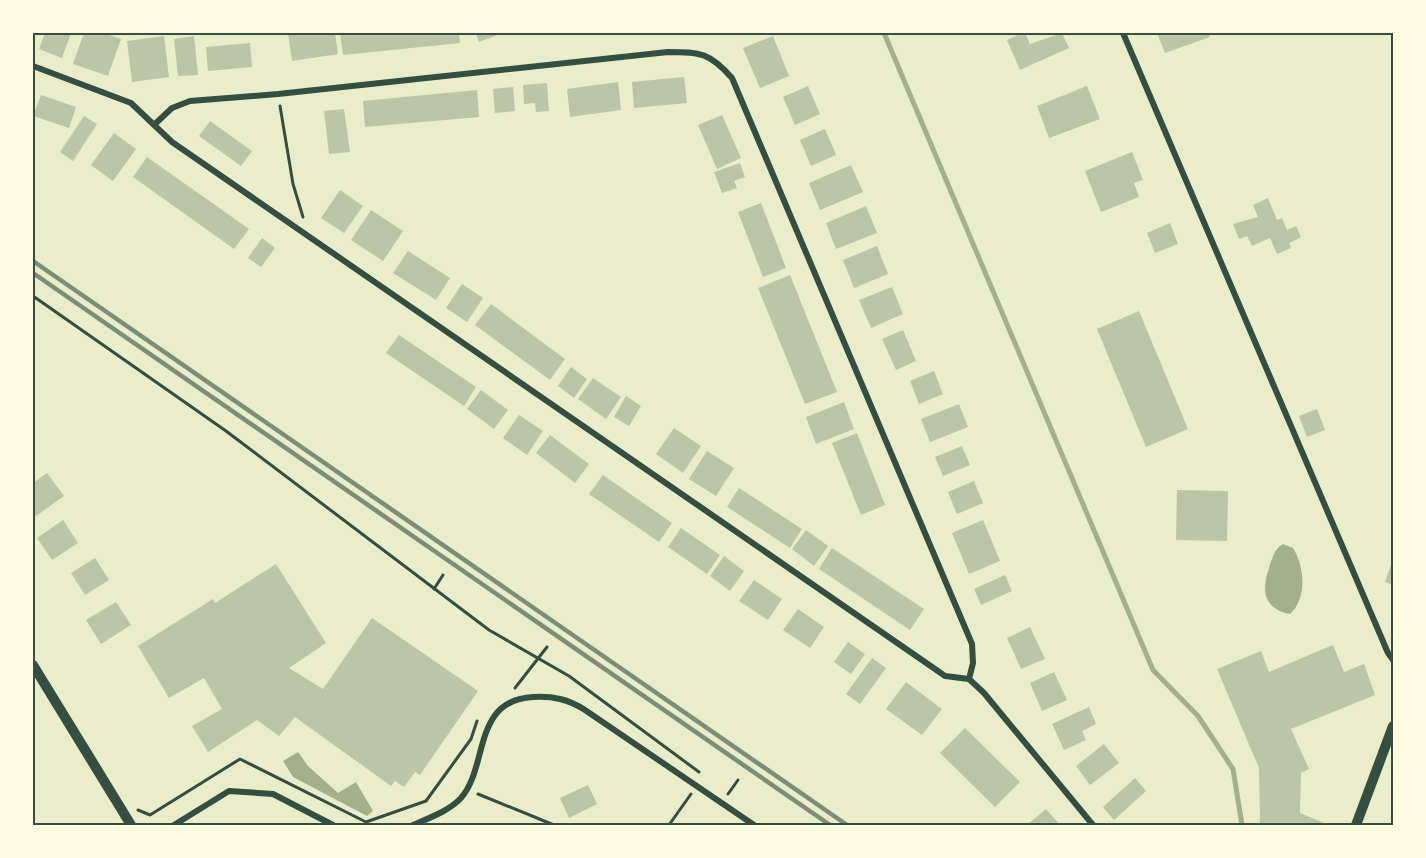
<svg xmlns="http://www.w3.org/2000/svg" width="1426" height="858" viewBox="0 0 1426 858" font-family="Helvetica,sans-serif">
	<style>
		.water { fill: #a3b18a }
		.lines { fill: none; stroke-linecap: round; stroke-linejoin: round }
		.stream { stroke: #a3b18a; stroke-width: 5 }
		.building { fill: #bcc5a7 }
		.path { stroke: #344e41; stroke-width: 3 }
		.minor { stroke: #344e41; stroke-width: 6 }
		.tertiary { stroke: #344e41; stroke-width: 10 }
		.rail { stroke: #7c8e77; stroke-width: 4.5 }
		.neatline { fill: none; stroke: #344e41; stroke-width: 2 }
	</style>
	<rect width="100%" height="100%" fill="#e9edc9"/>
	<g class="water">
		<path d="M1283,544L1293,548C1304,565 1308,598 1290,614C1264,609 1261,591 1269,568C1272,559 1274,549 1283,544Z"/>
		<path d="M298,752L308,766L338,793L356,782L373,811L367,816L293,777L283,761Z"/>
	</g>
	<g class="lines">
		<path class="stream" d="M884,33L1153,670L1198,716L1233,769L1242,825"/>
	</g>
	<g class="building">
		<path d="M45,33H71L62,58L39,49Z"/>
		<path d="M84,33H104L121,39L108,76L73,64Z"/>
		<path d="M288,33H335L338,54L292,61Z"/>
		<path d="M340,33H459L460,43L343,55Z"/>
		<path d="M476,33H503L479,42Z"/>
		<path d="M1022,33H1025L1030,44L1062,33L1069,48L1020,70L1007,40Z"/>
		<path d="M1157,33H1209L1210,37L1165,53Z"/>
		<path d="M164,36L169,77L132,82L127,41Z"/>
		<path d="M194,36L198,75L178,76L174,39Z"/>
		<path d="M773,36L789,76L760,88L743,48Z"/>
		<path d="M250,43L252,67L208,71L206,47Z"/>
		<path d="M684,77L687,103L634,108L632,82Z"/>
		<path d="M618,82L621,110L570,117L567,89Z"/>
		<path d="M547,83L549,111L536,112L535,103L524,104L523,85Z"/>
		<path d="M808,86L820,114L795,125L783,97Z"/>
		<path d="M1087,86L1100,119L1049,138L1037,106Z"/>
		<path d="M513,87L515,111L495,113L493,89Z"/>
		<path d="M477,90L479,117L365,127L363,101Z"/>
		<path d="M41,95L76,107L69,128L33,116Z"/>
		<path d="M344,109L350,152L329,154L324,111Z"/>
		<path d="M722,115L741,158L717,169L698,125Z"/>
		<path d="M84,116L97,124L73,161L60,152Z"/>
		<path d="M210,121L252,151L241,166L199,136Z"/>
		<path d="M825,129L836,155L811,166L800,140Z"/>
		<path d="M114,133L136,149L113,181L91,165Z"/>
		<path d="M1132,152L1143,180L1134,183L1139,197L1101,212L1085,171Z"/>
		<path d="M147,157L249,229L234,249L133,177Z"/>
		<path d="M740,163L745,177L734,181L737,188L722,193L714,172Z"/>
		<path d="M851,165L863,192L820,210L809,183Z"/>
		<path d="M340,190L363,206L344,233L321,218Z"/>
		<path d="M1268,198L1277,220L1282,218L1287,230L1296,226L1301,237L1289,243L1291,248L1277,254L1270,238L1252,246L1247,236L1239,239L1233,224L1258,217L1253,205Z"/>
		<path d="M761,203L786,268L763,277L738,212Z"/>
		<path d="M866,206L877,233L836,249L826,223Z"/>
		<path d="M371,210L403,231L383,261L351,240Z"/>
		<path d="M1170,223L1178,244L1155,253L1147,233Z"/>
		<path d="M262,238L275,248L261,267L248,258Z"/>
		<path d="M877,246L888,274L854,288L843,260Z"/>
		<path d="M408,251L450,278L436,300L393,273Z"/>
		<path d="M790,275L837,392L805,404L758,288Z"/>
		<path d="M462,284L483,298L467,322L446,308Z"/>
		<path d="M892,287L903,314L871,328L859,300Z"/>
		<path d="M491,304L565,359L550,380L475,325Z"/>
		<path d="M1139,311L1188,429L1146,447L1097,329Z"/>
		<path d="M903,330L916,361L896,370L882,339Z"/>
		<path d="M399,335L476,387L464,406L386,353Z"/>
		<path d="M571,367L587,379L574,398L558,386Z"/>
		<path d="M934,371L943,394L919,404L910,381Z"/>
		<path d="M593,378L621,397L606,419L578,399Z"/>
		<path d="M481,390L508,410L494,429L467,409Z"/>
		<path d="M626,396L641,406L629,426L614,417Z"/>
		<path d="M844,402L854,429L816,444L806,417Z"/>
		<path d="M959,404L968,427L930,442L921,419Z"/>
		<path d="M1317,409L1325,430L1307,437L1299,416Z"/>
		<path d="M519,415L543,431L527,455L503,438Z"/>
		<path d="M674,428L701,446L683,473L656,454Z"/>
		<path d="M857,433L885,505L861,515L832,443Z"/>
		<path d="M550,435L589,464L575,483L536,453Z"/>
		<path d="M962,446L970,465L943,476L935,457Z"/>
		<path d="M707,451L734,468L716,496L689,479Z"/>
		<path d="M47,473L64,496L36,516L33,512V483Z"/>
		<path d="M603,475L672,523L659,542L589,494Z"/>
		<path d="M974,481L983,503L957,514L948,492Z"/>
		<path d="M739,488L802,529L790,548L727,507Z"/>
		<path d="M1177,490L1228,491L1227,541L1176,540Z"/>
		<path d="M63,520L78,543L52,560L37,538Z"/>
		<path d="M983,520L1000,561L969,574L952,533Z"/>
		<path d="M681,528L720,555L707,574L668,547Z"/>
		<path d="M806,530L828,546L814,566L792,549Z"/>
		<path d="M832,548L924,609L910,630L819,569Z"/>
		<path d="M724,556L744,571L730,591L710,576Z"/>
		<path d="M95,558L109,580L85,595L71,573Z"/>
		<path d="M1393,559V585L1385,582Z"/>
		<path d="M276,564L326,643L289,668L323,689L372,618L478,691L420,775L415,772L404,787L395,781L391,786L295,717L279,736L257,720L208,752L192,726L222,709L204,678L169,698L138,646L213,599L215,603Z"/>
		<path d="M1005,575L1012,591L981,605L974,589Z"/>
		<path d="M754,580L782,599L768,620L739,601Z"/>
		<path d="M116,602L131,625L101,644L86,620Z"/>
		<path d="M798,609L824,627L810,648L783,630Z"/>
		<path d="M1030,627L1045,659L1021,669L1007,638Z"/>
		<path d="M848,642L865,654L851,674L834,662Z"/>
		<path d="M1333,645L1344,672L1364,664L1375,695L1291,729L1309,769L1301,773L1300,813L1324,823L1323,825H1260L1259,768L1217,669L1261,651L1269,672Z"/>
		<path d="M872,658L886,668L860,704L846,694Z"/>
		<path d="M1054,672L1067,700L1042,711L1030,683Z"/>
		<path d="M906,682L942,709L922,735L886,709Z"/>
		<path d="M1089,707L1096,724L1082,731L1086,740L1064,750L1052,724Z"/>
		<path d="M965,728L1020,782L995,807L940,753Z"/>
		<path d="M1104,744L1119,763L1090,785L1076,766Z"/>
		<path d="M1135,778L1146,791L1114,820L1103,807Z"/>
		<path d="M588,785L597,804L569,818L560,798Z"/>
		<path d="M1046,809L1060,825H1027Z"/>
	</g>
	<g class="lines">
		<g class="path">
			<path d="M280,106L293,184L303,217"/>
			<path d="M33,296L226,431L489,630L569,676L699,772"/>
			<path d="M434,589L443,575"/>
			<path d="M515,688L547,647"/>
			<path d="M478,794L554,825"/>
			<path d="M728,794L738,780"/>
			<path d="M138,810L150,815L240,759L366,822L426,801L471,739L477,721"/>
			<path d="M669,825L691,794"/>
		</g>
		<g class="minor">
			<path d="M1123,33L1388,653L1393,660"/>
			<path d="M33,66L131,103L172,142L935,669L945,676L969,679L984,693L1093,825"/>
			<path d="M156,123L172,108L190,101L278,94L668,52C701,52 710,53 732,78L972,644L973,663L969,679"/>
			<path d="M174,825L229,791L273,794L333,825"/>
			<path d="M413,825C429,818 449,811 461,798C489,766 472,700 533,697C553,696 568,699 585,710L754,825"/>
		</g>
		<g class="tertiary">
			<path d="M33,665L131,825"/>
			<path d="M1356,825L1393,726"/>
		</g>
		<g class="rail">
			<path d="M33,261L847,825"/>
			<path d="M33,273L830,825"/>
		</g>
	</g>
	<rect width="1426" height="858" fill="none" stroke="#fefae0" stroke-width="69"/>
	<rect x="34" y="34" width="1358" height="790" class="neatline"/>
</svg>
